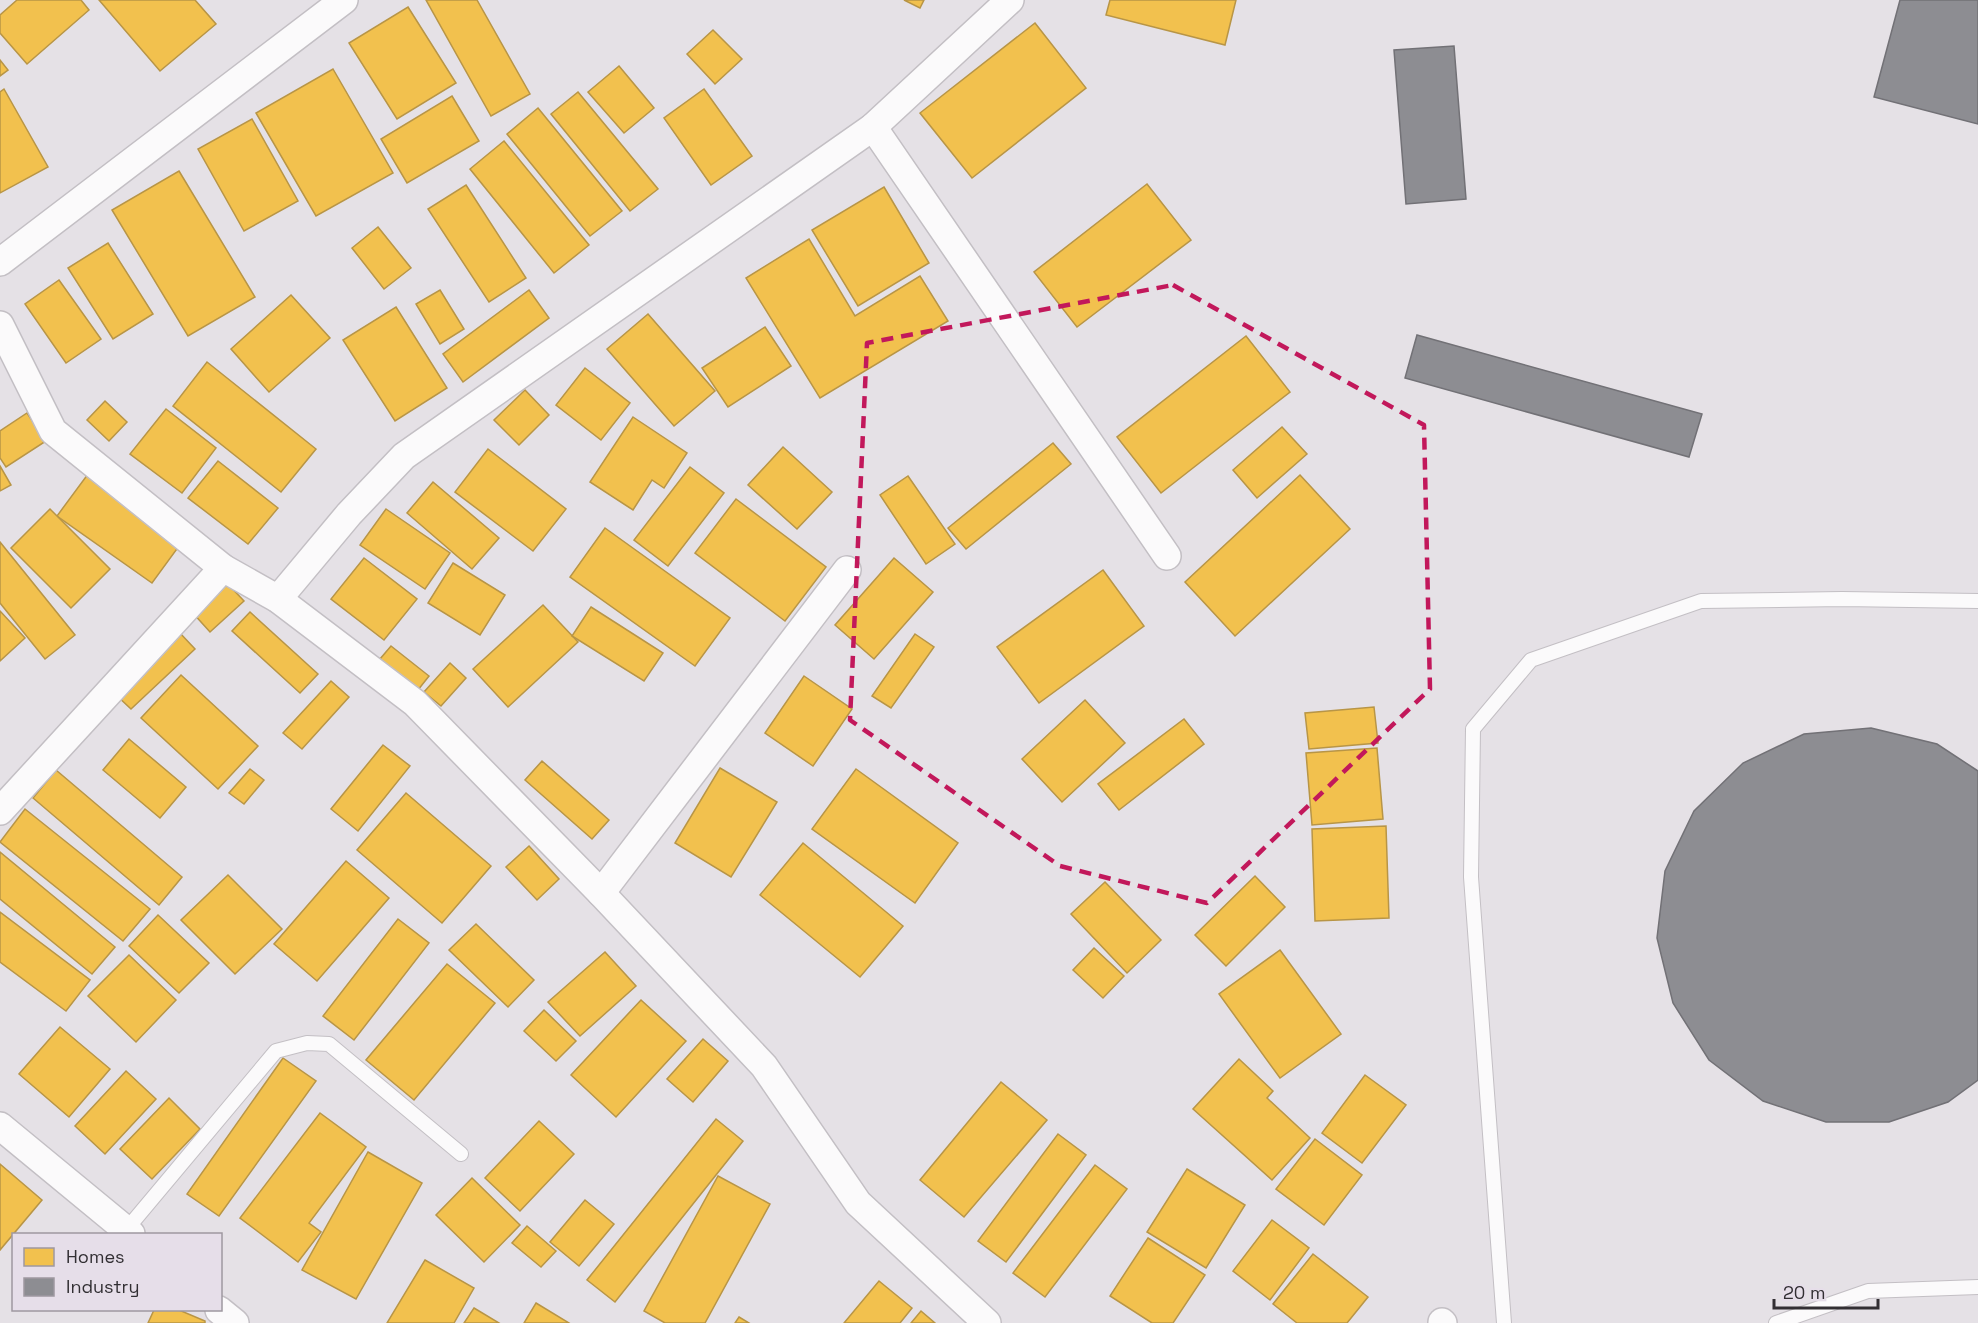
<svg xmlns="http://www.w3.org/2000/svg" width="1978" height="1323" viewBox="0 0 1978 1323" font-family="'Space Grotesk',sans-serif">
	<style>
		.homes { fill: #f2c14e; stroke: #b89546; stroke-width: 1.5 }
		.industry { fill: #8d8d92; stroke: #727176; stroke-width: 1.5 }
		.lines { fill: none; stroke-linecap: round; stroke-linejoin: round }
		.service-casing { stroke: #c3bfc4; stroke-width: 16 }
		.minor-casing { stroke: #c3bfc4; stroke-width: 30 }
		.service { stroke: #fbfafb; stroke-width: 14 }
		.minor { stroke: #fbfafb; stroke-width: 27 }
		.marked { fill: none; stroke: #c2185b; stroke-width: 4.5; stroke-dasharray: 12 8; stroke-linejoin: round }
	</style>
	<rect width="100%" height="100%" fill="#e5e1e6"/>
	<g class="homes">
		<path d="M17,0H81L89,10L27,64L0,33V15Z"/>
		<path d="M99,0H195L216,24L160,71Z"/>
		<path d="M426,0H477L530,94L491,116Z"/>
		<path d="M904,0H924L920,8Z"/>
		<path d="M1110,0H1236L1225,45L1106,15Z"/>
		<path d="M408,7L456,83L397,119L349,43Z"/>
		<path d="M1035,23L1086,88L972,178L920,113Z"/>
		<path d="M713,30L742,59L715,84L687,54Z"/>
		<path d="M0,60L8,70L0,76Z"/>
		<path d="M619,66L654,108L624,133L588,92Z"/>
		<path d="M333,69L393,173L316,216L256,113Z"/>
		<path d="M4,89L48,167L0,193V92Z"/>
		<path d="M704,89L752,156L711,185L664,118Z"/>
		<path d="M578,92L658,189L630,211L551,114Z"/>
		<path d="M452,96L479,141L407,183L381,139Z"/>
		<path d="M538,108L622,211L590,236L507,134Z"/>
		<path d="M252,119L298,201L244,231L198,149Z"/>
		<path d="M504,141L589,245L554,273L470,169Z"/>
		<path d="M179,171L255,297L188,336L112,210Z"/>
		<path d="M1147,184L1191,240L1077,327L1034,272Z"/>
		<path d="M466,185L526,278L489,302L428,209Z"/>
		<path d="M884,187L929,263L858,306L812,230Z"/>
		<path d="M378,227L411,268L384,289L352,248Z"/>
		<path d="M809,239L855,316L920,276L948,321L820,398L746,278Z"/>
		<path d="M108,243L153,314L113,339L68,268Z"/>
		<path d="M59,280L101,339L66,363L25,304Z"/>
		<path d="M440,290L464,329L440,344L416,304Z"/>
		<path d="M529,290L549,318L463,382L443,354Z"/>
		<path d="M291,295L330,338L269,392L231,349Z"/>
		<path d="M396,307L447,388L395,421L343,340Z"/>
		<path d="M648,314L715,391L674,426L607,349Z"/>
		<path d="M765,327L791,366L728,407L702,368Z"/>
		<path d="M1246,336L1290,392L1161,493L1117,437Z"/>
		<path d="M207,362L316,449L281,492L173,406Z"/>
		<path d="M585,368L630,403L601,440L556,405Z"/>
		<path d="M525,390L549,415L519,445L494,420Z"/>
		<path d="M105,401L127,422L109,441L87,420Z"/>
		<path d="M166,409L216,448L182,493L130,454Z"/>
		<path d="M27,413L46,441L6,467L0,458V431Z"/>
		<path d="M633,417L687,453L664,488L652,480L633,510L590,482Z"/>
		<path d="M1282,427L1307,454L1257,498L1233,470Z"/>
		<path d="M1053,443L1071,464L966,549L948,528Z"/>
		<path d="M783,447L832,492L797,529L748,485Z"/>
		<path d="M488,449L566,509L533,551L455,492Z"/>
		<path d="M218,461L278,508L248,544L188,498Z"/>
		<path d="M0,466L11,485L0,491Z"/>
		<path d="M690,467L724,493L668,566L634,540Z"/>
		<path d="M88,474L182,542L152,583L57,516Z"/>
		<path d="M1300,475L1350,529L1235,636L1185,582Z"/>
		<path d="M908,476L955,544L926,564L880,495Z"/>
		<path d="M433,482L499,538L472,569L407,513Z"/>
		<path d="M736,499L826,567L785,621L695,553Z"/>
		<path d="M50,509L110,569L71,608L11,548Z"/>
		<path d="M386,509L450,553L425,589L360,545Z"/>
		<path d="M605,528L730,618L695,666L570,577Z"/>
		<path d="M0,542L75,635L45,659L0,603Z"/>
		<path d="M364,558L417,599L384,640L331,599Z"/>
		<path d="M894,558L933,592L874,659L835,625Z"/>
		<path d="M453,563L505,595L480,635L428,603Z"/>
		<path d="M1103,570L1144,626L1039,703L997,647Z"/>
		<path d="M225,581L244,601L210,632L192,612Z"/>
		<path d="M543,605L578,642L508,707L473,669Z"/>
		<path d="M591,607L663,653L644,681L572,636Z"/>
		<path d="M0,611L25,638L0,661Z"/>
		<path d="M250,612L318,674L300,693L232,631Z"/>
		<path d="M179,632L195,649L131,709L114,693Z"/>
		<path d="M915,634L934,647L891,708L872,696Z"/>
		<path d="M391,646L429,676L418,690L380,659Z"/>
		<path d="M450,663L466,678L441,706L424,692Z"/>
		<path d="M181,675L258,746L218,789L141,718Z"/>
		<path d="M804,676L852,709L813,766L765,733Z"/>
		<path d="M331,681L349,697L302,749L283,733Z"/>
		<path d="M1085,700L1125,743L1062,802L1022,759Z"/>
		<path d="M1374,707L1378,743L1309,749L1305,713Z"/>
		<path d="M1184,719L1204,744L1119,810L1098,784Z"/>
		<path d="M129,739L186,787L160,818L103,770Z"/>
		<path d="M383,745L410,766L358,831L331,809Z"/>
		<path d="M1377,748L1383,819L1312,825L1306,753Z"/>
		<path d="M542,761L609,820L592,839L525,780Z"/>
		<path d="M720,768L777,802L731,877L675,843Z"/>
		<path d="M250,769L264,780L244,804L229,793Z"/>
		<path d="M856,769L958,843L915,903L812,829Z"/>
		<path d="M56,770L182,877L159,905L33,798Z"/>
		<path d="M406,793L491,866L442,923L357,850Z"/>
		<path d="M25,809L150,909L123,941L0,842Z"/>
		<path d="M1386,826L1389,918L1315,921L1312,829Z"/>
		<path d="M803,843L903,926L860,977L760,895Z"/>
		<path d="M529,846L559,879L537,900L506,867Z"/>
		<path d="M0,852L115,947L92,974L0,899Z"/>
		<path d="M346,861L389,898L317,981L274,944Z"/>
		<path d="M228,875L282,929L235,974L181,920Z"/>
		<path d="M1255,876L1285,907L1226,966L1195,935Z"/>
		<path d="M1105,882L1161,940L1127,973L1071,914Z"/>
		<path d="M0,912L90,980L66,1011L0,962Z"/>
		<path d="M158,915L209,963L179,993L129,946Z"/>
		<path d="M398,919L429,943L354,1040L323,1016Z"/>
		<path d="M476,924L534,980L508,1007L449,950Z"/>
		<path d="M1094,948L1124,976L1103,998L1073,970Z"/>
		<path d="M1280,950L1341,1034L1280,1078L1219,994Z"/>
		<path d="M605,952L636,986L580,1036L548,1002Z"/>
		<path d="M129,955L176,1000L136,1042L88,996Z"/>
		<path d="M447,964L495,1003L414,1100L366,1060Z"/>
		<path d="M641,1000L686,1041L616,1117L571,1075Z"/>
		<path d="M544,1010L576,1041L556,1061L524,1031Z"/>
		<path d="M60,1027L110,1069L69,1117L19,1074Z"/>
		<path d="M703,1039L728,1061L693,1102L667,1079Z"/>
		<path d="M283,1058L316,1081L219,1216L187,1194Z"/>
		<path d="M1239,1059L1273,1091L1267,1098L1310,1138L1272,1180L1193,1109Z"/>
		<path d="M126,1071L156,1099L105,1154L75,1126Z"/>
		<path d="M1365,1075L1406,1105L1362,1163L1322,1133Z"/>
		<path d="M1001,1082L1047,1120L964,1217L920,1180Z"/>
		<path d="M169,1098L200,1129L152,1179L120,1149Z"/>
		<path d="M320,1113L366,1147L309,1223L321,1232L298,1262L240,1218Z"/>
		<path d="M716,1119L743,1141L615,1302L587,1280Z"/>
		<path d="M539,1121L574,1154L520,1211L485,1178Z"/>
		<path d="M1058,1134L1086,1155L1006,1262L978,1241Z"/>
		<path d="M1315,1139L1362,1175L1324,1225L1276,1189Z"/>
		<path d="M368,1152L422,1183L356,1299L302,1270Z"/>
		<path d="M0,1164L42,1200L0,1250Z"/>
		<path d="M1095,1165L1127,1189L1045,1297L1013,1273Z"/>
		<path d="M1187,1169L1245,1205L1206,1268L1147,1232Z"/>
		<path d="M718,1176L770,1204L705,1323H665L644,1311Z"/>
		<path d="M472,1178L520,1225L484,1262L436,1215Z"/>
		<path d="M585,1200L614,1224L579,1266L550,1242Z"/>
		<path d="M1272,1220L1309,1248L1270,1300L1233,1271Z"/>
		<path d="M527,1226L556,1251L541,1267L512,1243Z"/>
		<path d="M1148,1238L1205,1275L1173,1323H1152L1110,1296Z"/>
		<path d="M1313,1254L1368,1297L1347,1323H1297L1273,1304Z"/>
		<path d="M425,1260L474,1288L454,1323H387Z"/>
		<path d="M879,1281L912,1308L900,1323H844Z"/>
		<path d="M536,1303L569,1323H524Z"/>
		<path d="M474,1308L499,1323H464Z"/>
		<path d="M154,1310H179L205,1321V1323H148Z"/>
		<path d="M921,1311L935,1323H911Z"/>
		<path d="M739,1317L749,1323H735Z"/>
	</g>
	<g class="industry">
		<path d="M1900,0H1978V124L1874,97Z"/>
		<path d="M1454,46L1466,199L1406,204L1394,50Z"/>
		<path d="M1417,335L1702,414L1689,457L1405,378Z"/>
		<path d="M1871,728L1937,744L1978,771V1080L1948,1102L1889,1122H1826L1763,1101L1709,1060L1673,1003L1657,938L1665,871L1694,811L1743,763L1804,734Z"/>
	</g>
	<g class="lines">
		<defs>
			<g id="service">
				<path d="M126,1230L276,1051L307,1043L329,1044L461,1154"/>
				<path d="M1504,1323L1471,877L1473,729L1531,660L1701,601L1842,599L1978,601"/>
				<path d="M1776,1323L1868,1291L1978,1287"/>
			</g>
			<g id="minor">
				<path d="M873,127L1167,556"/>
				<path d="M0,262L344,0"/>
				<path d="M0,325L53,431L223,568L278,599L415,703L601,893L764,1066L858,1203L987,1323"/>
				<path d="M278,599L349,514L404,456L873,127L1010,0"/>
				<path d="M0,811L223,568"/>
				<path d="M601,893L847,570"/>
				<path d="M0,1126L131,1234"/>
				<path d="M219,1310L235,1323"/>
				<path d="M1442,1322L1443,1323"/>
			</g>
		</defs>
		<use href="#service" class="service-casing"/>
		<use href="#minor" class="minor-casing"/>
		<use href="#service" class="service"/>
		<use href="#minor" class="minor"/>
	</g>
	<path class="marked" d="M1173,285L1424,425L1430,689L1207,903L1060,866L850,720L867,343Z"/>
	<rect x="12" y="1233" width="210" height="78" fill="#e6dee9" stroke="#9e98a0" stroke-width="1.5"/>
	<rect x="24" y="1248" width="30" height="18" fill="#f2c14e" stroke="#9e98a0" stroke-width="1.5"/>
	<text x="66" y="1263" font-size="18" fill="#322f33">Homes</text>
	<rect x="24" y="1278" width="30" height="18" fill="#8d8d92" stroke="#9e98a0" stroke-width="1.5"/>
	<text x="66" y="1293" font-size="18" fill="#322f33">Industry</text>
	<path d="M1774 1299v9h104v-9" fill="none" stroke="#322f33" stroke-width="3"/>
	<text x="1783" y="1299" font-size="18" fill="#322f33" stroke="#e6dee9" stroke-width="4.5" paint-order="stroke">20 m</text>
</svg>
